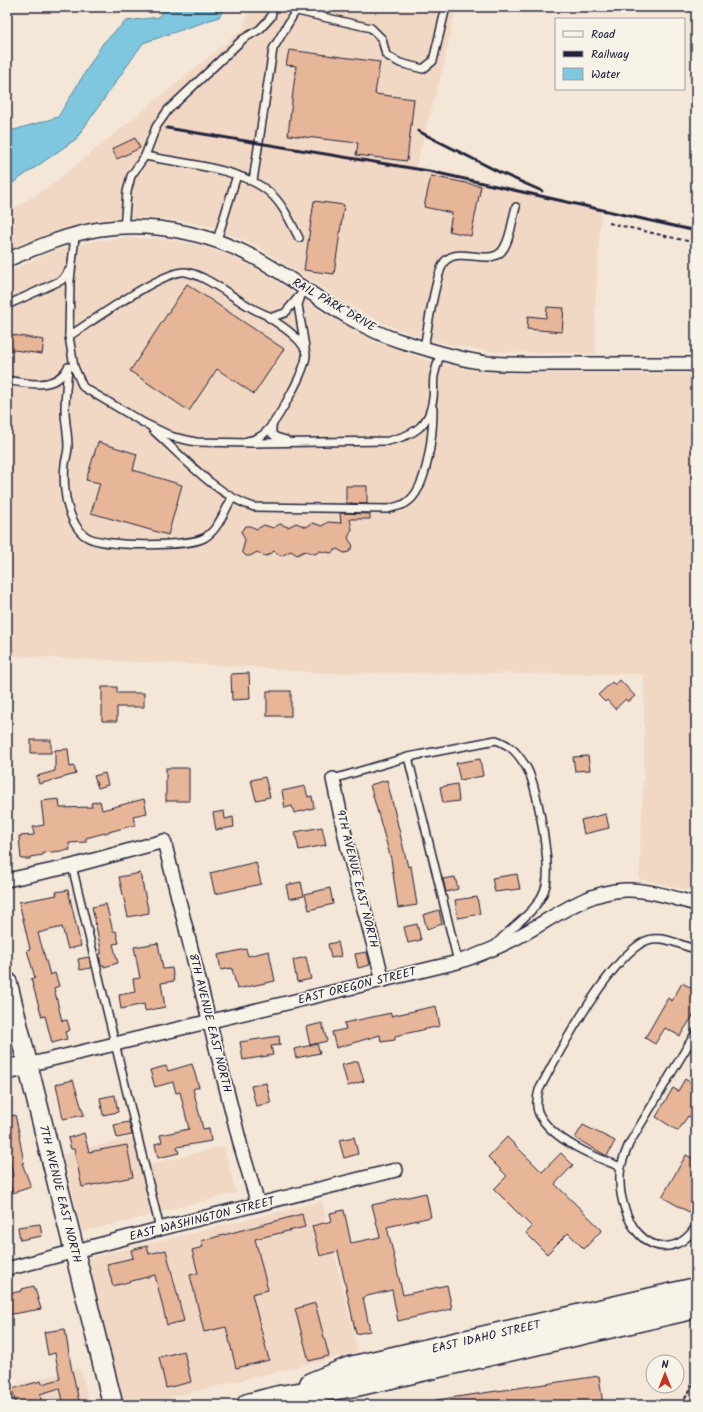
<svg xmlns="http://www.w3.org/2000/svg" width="703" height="1412" viewBox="0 0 703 1412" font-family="Kalam,sans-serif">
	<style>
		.built { fill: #f0d8c5 }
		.water { fill: #7ec7df; stroke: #59859d }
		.building { fill: #e7b598; stroke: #22223b }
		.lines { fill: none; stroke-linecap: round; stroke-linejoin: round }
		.lane-casing { stroke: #22223b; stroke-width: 10 }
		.street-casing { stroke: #22223b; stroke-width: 16 }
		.secondary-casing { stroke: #22223b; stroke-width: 22 }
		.highway-casing { stroke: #22223b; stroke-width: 25 }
		.path { stroke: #22223b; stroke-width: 2; stroke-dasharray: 4 3; stroke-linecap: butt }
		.lane { stroke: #f7f3e8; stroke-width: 7 }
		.street { stroke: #f7f3e8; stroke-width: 13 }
		.secondary { stroke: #f7f3e8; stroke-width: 19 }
		.highway { stroke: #f7f3e8; stroke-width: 22 }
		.rail { stroke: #22223b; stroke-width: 3 }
		.labels { text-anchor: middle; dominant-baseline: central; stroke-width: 3.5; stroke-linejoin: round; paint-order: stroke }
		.street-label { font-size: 12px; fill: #22223b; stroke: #f7f3e8 }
	</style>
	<rect width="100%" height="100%" fill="#f4e7d8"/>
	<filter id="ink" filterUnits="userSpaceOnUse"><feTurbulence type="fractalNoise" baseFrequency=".025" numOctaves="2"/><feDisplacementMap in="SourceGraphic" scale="8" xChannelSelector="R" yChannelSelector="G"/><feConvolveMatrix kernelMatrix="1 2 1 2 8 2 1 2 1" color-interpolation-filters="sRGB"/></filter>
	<g filter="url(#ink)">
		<g class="built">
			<path d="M247,7H456L444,64L415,169L601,210L595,310L596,354L495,352L446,344L411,334L383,323L345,303L255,245L212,227L194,223L172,220L145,218L100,220L53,232L25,243L7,252V213L54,183L243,29L247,17Z"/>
			<path d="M128,237L167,239L200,245L231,256L263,272L319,310L374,341L434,362L466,368L515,373H696V892L639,879L644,761V674L318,673L251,667L8,656L7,273L52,251L94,241Z"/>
			<path d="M134,1137L153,1215L82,1232L63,1154Z"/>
			<path d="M224,1146L236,1193L160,1212L148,1165Z"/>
			<path d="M322,1201L358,1352L139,1405H121L86,1259Z"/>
			<path d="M80,1368L91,1405H7V1388Z"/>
		</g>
		<path class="water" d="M164,7H226L219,17L143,43L76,139L7,187V132L58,117L103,43L126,21L159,17Z"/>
		<g class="building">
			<path d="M289,50L380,62L375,94L414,99L407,161L356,155L358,143L288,135L296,66L286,65Z"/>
			<path d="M135,138L140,148L117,159L112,149Z"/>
			<path d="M431,176L481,186L471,236L449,231L452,213L424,207Z"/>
			<path d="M314,201L344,205L334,274L304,270Z"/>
			<path d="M187,284L284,349L254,394L217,369L189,411L130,371Z"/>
			<path d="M547,307L564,308L562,332L527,329L528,316L546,318Z"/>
			<path d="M7,334L44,340L42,354L7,349Z"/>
			<path d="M98,442L137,454L133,470L182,485L168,535L91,513L100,483L86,480Z"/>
			<path d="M346,486H367V504L346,503Z"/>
			<path d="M340,513L370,514V519H350L352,529L348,538L353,546L349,552L344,553L337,549L331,553L320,551L315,554L305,551L297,555L291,551L281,556L274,551L269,555L265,556L257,552L250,556H246L242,552L245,540L241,531L246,526H250L257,529L264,525L273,528L280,524L288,527L296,523L306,527L313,523L322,526L328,522L341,523Z"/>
			<path d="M249,673L250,699L232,700L231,674Z"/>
			<path d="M620,680L635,696L628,702L626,699L615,709L607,700L605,702L598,695L612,682L615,685Z"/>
			<path d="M102,687H117V693H144V707H117V721H102Z"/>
			<rect x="267" y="691" width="24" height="25"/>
			<rect x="31" y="740" width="20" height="13"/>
			<path d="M68,749L70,767L74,766L76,774L39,784L37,776L55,771V750Z"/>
			<path d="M588,756L590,770L575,771L573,757Z"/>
			<path d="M480,759L483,776L460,780L456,763Z"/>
			<rect x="166" y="768" width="23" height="33"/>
			<path d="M105,773L108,785L98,788L94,776Z"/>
			<path d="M265,777L270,797L256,800L251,780Z"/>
			<path d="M387,780L408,867L411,866L417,905L398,908L391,859L370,785Z"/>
			<path d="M457,784L459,801L443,803L440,787Z"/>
			<path d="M305,786L308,797L312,796L314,808L294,813L292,806L285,808L282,791Z"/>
			<path d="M59,799L60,808L92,807L91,803L100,801L102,810L144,799L147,813L133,816L135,825L86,838V842L69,843L70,850L43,853V855L30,857V859H21L19,836L34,835L33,827L44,825L41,801Z"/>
			<path d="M224,811L225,819L233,817L234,827L216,830L213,813Z"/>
			<path d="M606,814L609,828L584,834L581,820Z"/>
			<path d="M322,827L326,845L299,850L295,832Z"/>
			<path d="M256,862L261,884L215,894L210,873Z"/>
			<path d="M140,873L149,913L128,917L119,877Z"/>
			<path d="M517,874L520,889L495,892L492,878Z"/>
			<path d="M455,877L458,889L446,892L443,879Z"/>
			<path d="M301,882L304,896L289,899L286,885Z"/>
			<path d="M330,888L333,904L309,910L305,894Z"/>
			<path d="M68,890L81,946L68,949L62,927L38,933L50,975L55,973L59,986L54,988L62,1021L67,1020L70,1030L65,1032L67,1039L52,1043L45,1016L42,1017L31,979L35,978L27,950L30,949L19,902L57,895L56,892Z"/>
			<path d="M477,897L480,914L458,918L455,900Z"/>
			<path d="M106,904L113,931H116L119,943L113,944L118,963L104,967V965H101L99,954H101V950L92,907Z"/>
			<path d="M439,910L442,924L427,929L423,915Z"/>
			<path d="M417,924L421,940L408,943L404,927Z"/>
			<path d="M338,942L341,956L331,958L328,944Z"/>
			<path d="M158,943L163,969L172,968L174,981L161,983L165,1007L145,1011L144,1004L121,1009L119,995L135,992L133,979L140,978L134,947Z"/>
			<path d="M246,949L248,956L269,951L275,981L237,989L232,968L221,970L218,955Z"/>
			<path d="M367,952L370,965L358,968L355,954Z"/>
			<path d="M89,957L91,968L80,970L78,959Z"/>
			<path d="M306,957L311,979L297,982L293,960Z"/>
			<path d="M682,983L696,990V1011L680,1036L665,1028L655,1044L645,1038L668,998L672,1001Z"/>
			<path d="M436,1006L440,1026L395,1036V1040L381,1042L380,1035L336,1048L332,1032L346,1029L344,1023L391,1013V1016Z"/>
			<path d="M322,1023L327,1041L310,1045L306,1027Z"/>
			<path d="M279,1036L280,1045L271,1046L273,1055L243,1060L240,1042Z"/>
			<path d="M317,1044L320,1053L296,1058L294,1049Z"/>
			<path d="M358,1061L364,1081L348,1086L342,1065Z"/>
			<path d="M192,1064L199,1087L193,1089L203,1129L209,1128L211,1141L177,1147L179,1153L158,1158L155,1144L162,1142L160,1135L189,1129L180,1092L176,1093L173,1082L155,1087L150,1070L166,1066L168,1071Z"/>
			<path d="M685,1079L696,1086V1120L688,1116L678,1131L656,1117L673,1088L678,1091Z"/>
			<path d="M73,1080L84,1115L63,1119L56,1084Z"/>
			<path d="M266,1083L271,1103L256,1106L251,1086Z"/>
			<path d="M115,1095L118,1112L103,1115L100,1098Z"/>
			<path d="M15,1115L20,1136H19L24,1163H22L31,1187L13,1193L8,1178L13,1176L7,1149V1117Z"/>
			<path d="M129,1122L132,1135L117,1138L114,1125Z"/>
			<path d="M583,1125L615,1141L607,1156L575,1138Z"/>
			<path d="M84,1133L89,1152L127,1145L133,1177L82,1187L74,1149H71L68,1138Z"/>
			<path d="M354,1137L358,1154L344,1158L339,1140Z"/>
			<path d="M507,1137L542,1172L561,1153L573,1165L555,1184L602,1230L584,1249L568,1233L547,1254L526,1233L532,1227L494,1189L507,1176L488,1157Z"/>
			<path d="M686,1155L696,1160V1200L689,1212L662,1197Z"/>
			<path d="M426,1193L431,1217L387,1227L403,1295L447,1285L452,1309L398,1321L392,1290L363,1297L370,1331L356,1334L338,1251L320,1256L312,1226L332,1221L330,1213L344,1210L351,1243L380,1237L372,1205Z"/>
			<path d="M302,1214L305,1227L255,1239L268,1290L252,1294L269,1360L236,1368L226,1327L204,1332L190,1275L198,1273L192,1250L203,1247L201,1241Z"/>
			<path d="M40,1224L42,1236L20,1240L18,1227Z"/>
			<path d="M147,1246L149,1254L166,1250L184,1321L167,1325L155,1275L113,1286L107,1264L133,1258L131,1250Z"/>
			<path d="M34,1286L41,1309L7,1315V1294L22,1291V1289Z"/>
			<path d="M315,1303L329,1356L309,1361L295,1309Z"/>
			<path d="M65,1329L71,1366L80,1405H64L60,1388L40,1394L42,1405H16L12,1389L41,1381L42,1384L60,1379L55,1353L48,1355L44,1332Z"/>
			<path d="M184,1351L191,1382L166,1388L159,1357Z"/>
			<path d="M599,1376L603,1405H436V1400Z"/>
		</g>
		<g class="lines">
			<defs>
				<g id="lane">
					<path d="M297,11L371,28L382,39L386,55L400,63L423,69L433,61L446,7"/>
					<path d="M145,156C180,163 241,168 269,192C283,204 290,221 299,238"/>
					<path d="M253,181L273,49L298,7"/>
					<path d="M124,228L127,192L131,176L145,156L156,127L168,110L243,39L260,29L271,17L273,7"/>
					<path d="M75,236L70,281L69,336L74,367L83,387L144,423L173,437L196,442L253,443L388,441C414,435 430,426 433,398C434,391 433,383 434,376C436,368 438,360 441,352"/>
					<path d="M217,240L237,175"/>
					<path d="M301,296L298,305L305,347"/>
					<path d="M7,305L62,280L70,269"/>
					<path d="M69,336C90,323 164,269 186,272C191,273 199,276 203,278C227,290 247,309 272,317L285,313L301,294"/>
					<path d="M424,348C427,332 436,271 445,261C461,245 492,269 504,248C511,237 512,220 516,207"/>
					<path d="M68,367C67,381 65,395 65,410C65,422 68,434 68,446C68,452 66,458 65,464C63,481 65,503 72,518C75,525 80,533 87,537C103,547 187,547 204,538C218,530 224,512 232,498"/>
					<path d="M7,380C27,384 55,390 67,369"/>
					<path d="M272,424V434L276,437L286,440"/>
					<path d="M153,430C182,456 217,496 254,507L388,509C394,507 401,506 406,503C428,490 433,432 433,409"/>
					<path d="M247,441C253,440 261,437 266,432C277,421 307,369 306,354C305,340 279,324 268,317"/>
					<path d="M408,757L458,962"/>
					<path d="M333,779L408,757L496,740C510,745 516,751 525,765C537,782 551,865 546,885C540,911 511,926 495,945"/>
					<path d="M72,866L160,1229"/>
					<path d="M696,1032L629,1144C624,1156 619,1168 620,1182C620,1198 627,1221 638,1233C657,1254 682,1249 696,1226"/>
					<path d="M621,1167C595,1157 552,1140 539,1114C535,1106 537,1097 539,1090C556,1057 616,945 652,939C668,937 681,946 696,949"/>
					<path d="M317,1393L320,1405"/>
				</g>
				<g id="street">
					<path d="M7,260C37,247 68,234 100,229C158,221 218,235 268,265C310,290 352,326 400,341C428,349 459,360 488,363C515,365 542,364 569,364C611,364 654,364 696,364"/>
					<path d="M333,779L348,849L383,980"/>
					<path d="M7,880L72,866L164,841L241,1147L258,1204"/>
					<path d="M27,1065L458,962C482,954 504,945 525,933C558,915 586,892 625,890C648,889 673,898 696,904"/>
					<path d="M7,1269L182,1223L396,1170"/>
				</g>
				<g id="secondary">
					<path d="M7,982L113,1405"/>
					<path d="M7,1070L27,1065"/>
				</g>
				<g id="highway">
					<path d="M311,1384L350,1368L696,1289"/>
					<path d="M248,1405L279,1397L356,1385L696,1307"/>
				</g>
			</defs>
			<use href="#lane" class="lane-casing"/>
			<use href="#street" class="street-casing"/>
			<use href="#secondary" class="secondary-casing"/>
			<use href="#highway" class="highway-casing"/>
			<g class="path">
				<path d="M609,223L696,243"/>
				<path d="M681,1405L696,1380"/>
			</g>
			<use href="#lane" class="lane"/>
			<use href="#street" class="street"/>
			<use href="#secondary" class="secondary"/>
			<use href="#highway" class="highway"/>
			<g class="rail">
				<path d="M167,128L429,171L696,231"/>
				<path d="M418,131L499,172L542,191"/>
			</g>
		</g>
	</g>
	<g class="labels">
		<g class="street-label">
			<text transform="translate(334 305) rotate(30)">RAIL PARK DRIVE</text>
			<text transform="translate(357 879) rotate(76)">9TH AVENUE EAST NORTH</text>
			<text transform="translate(357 986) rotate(-14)">EAST OREGON STREET</text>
			<text transform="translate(210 1023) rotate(76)">8TH AVENUE EAST NORTH</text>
			<text transform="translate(60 1194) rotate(76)">7TH AVENUE EAST NORTH</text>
			<text transform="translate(202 1219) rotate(-14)">EAST WASHINGTON STREET</text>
			<text transform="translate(486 1337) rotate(-13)">EAST IDAHO STREET</text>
		</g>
	</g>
	<rect width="703" height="1412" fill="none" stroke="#f7f3e8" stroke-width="24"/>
	<rect x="12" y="12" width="679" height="1388" fill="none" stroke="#22223b" stroke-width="1.5" filter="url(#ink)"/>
	<rect x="555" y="18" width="130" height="72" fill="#f7f3e8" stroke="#a29fa3"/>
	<rect x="563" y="31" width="20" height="6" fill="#f7f3e8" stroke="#a29fa3"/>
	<text x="591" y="38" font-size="12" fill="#22223b">Road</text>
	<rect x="563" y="51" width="20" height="6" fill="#22223b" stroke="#a29fa3"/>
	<text x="591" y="58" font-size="12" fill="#22223b">Railway</text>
	<rect x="563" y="68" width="20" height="12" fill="#7ec7df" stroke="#a29fa3"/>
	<text x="591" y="78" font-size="12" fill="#22223b">Water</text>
	<g transform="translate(665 1374)"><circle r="19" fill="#f7f3e8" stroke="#a29fa3"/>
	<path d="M0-3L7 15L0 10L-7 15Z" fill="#c8321e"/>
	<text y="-6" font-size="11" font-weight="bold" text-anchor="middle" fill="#22223b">N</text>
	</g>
</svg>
